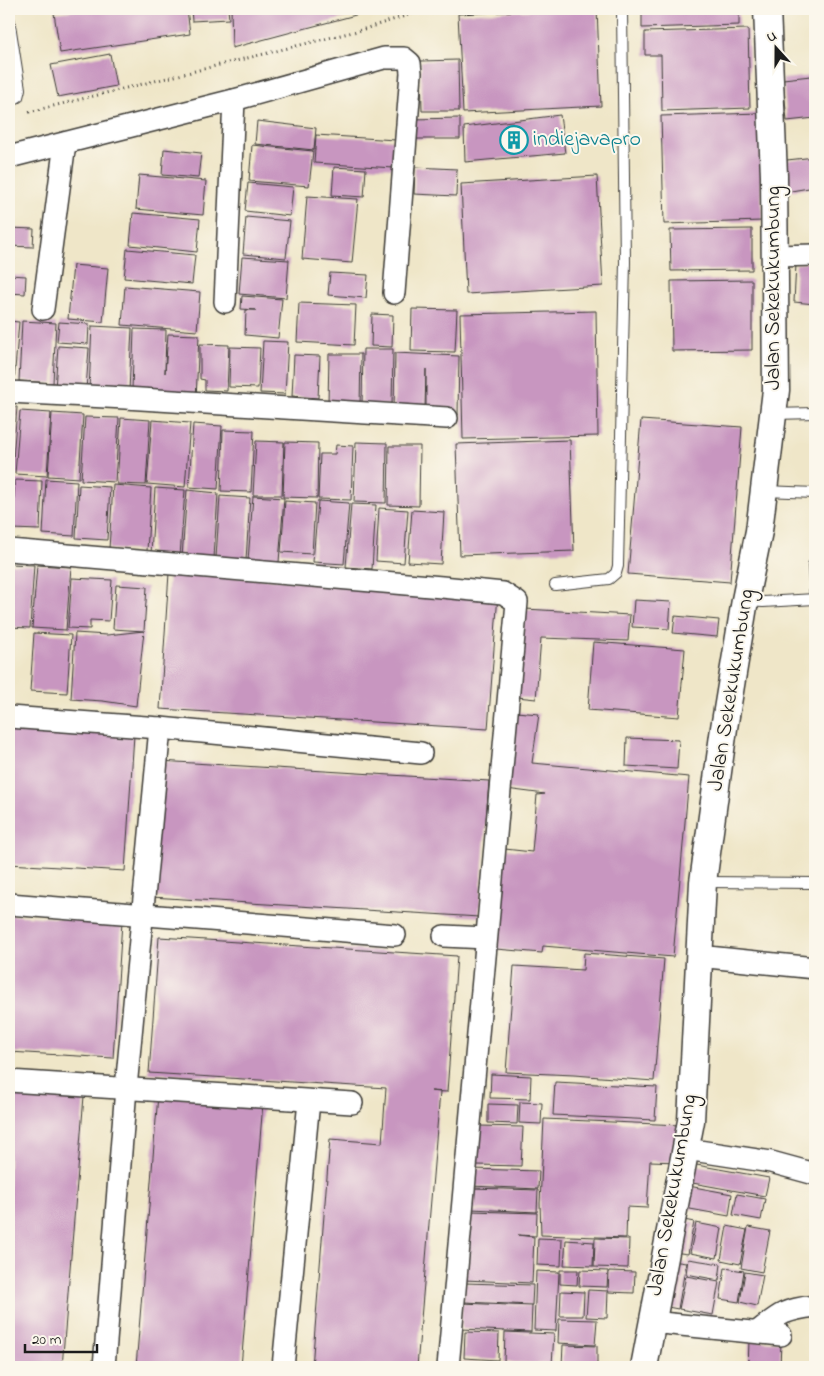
<svg xmlns="http://www.w3.org/2000/svg" width="824" height="1376" viewBox="0 0 824 1376" font-family="'Indie Flower',sans-serif">
	<style>
		.building { fill: #c896c0 }
		.lines { fill: none; stroke-linecap: round; stroke-linejoin: round }
		.service-casing { stroke: #3c3a36; stroke-width: 12 }
		.minor-casing { stroke: #3c3a36; stroke-width: 24 }
		.tertiary-casing { stroke: #3c3a36; stroke-width: 29 }
		.path { stroke: #3c3a36; stroke-width: 3; stroke-dasharray: 1 4; stroke-linecap: butt }
		.service { stroke: #fff; stroke-width: 10 }
		.minor { stroke: #fff; stroke-width: 21 }
		.tertiary { stroke: #fff; stroke-width: 26 }
		.labels { text-anchor: middle; dominant-baseline: central; stroke-width: 4; stroke-linejoin: round; paint-order: stroke }
		.culture-label { font-size: 22px; fill: #0d838f; stroke: #fbf7ec; text-anchor: start }
		.street-label { font-size: 22px; fill: #1c1c1c; stroke: #fbf7ec }
	</style>
	<rect width="100%" height="100%" fill="#fbf7ec"/>
	<filter id="ink" filterUnits="userSpaceOnUse"><feTurbulence type="fractalNoise" baseFrequency=".02" numOctaves="2"/><feDisplacementMap in="SourceGraphic" scale="10" xChannelSelector="R" yChannelSelector="G"/><feConvolveMatrix kernelMatrix="1 2 1 2 8 2 1 2 1" color-interpolation-filters="sRGB"/></filter>
	<filter id="wash" filterUnits="userSpaceOnUse"><feTurbulence type="fractalNoise" baseFrequency=".0096" numOctaves="4" result="noise"/><feDisplacementMap in="SourceGraphic" scale="20" xChannelSelector="R" yChannelSelector="G"/><feGaussianBlur stdDeviation="1.12" result="paint"/><feColorMatrix in="noise" values="0 0 0 0 0 0 0 0 0 0 0 0 0 0 0 0 0 1.4 0 .05"/><feComposite in="paint" operator="in"/></filter>
	<g filter="url(#wash)">
		<rect width="100%" height="100%" fill="#efe6c8"/>
		<g id="blocks">
			<g class="building">
				<path d="M87,9H187L190,34L60,53L54,13Z"/>
				<path d="M191,9H228L229,19L192,21Z"/>
				<path d="M231,9H378L232,48Z"/>
				<path d="M562,9H597L601,106L463,113L458,14Z"/>
				<path d="M642,9H739V25L642,28Z"/>
				<path d="M748,29L750,108L662,111L661,55H645V32Z"/>
				<path d="M110,54L116,86L58,97L51,65Z"/>
				<path d="M458,60L459,111H422L421,61Z"/>
				<path d="M811,76L812,94L815,95V118L787,121L783,79Z"/>
				<path d="M760,113L762,221L664,224L661,116Z"/>
				<path d="M560,115L565,153L465,162L464,127Z"/>
				<path d="M460,118V139H414L413,119Z"/>
				<path d="M257,121L316,128L314,150L255,144Z"/>
				<path d="M316,135L396,140L394,168L314,163Z"/>
				<path d="M252,145L313,151L309,186L249,181Z"/>
				<path d="M164,149L201,153L198,178L162,175Z"/>
				<path d="M815,157V187L785,192L787,160Z"/>
				<path d="M334,167L366,169L364,197L332,195Z"/>
				<path d="M415,167L457,169L456,196L414,194Z"/>
				<path d="M139,175L206,181L203,215L136,209Z"/>
				<path d="M597,176L603,286L466,294L461,184Z"/>
				<path d="M248,183L293,187L290,216L245,211Z"/>
				<path d="M307,196L358,199L352,263L302,259Z"/>
				<path d="M133,213L200,219L197,252L130,245Z"/>
				<path d="M246,217L290,221L286,258L243,254Z"/>
				<path d="M9,228L34,229L33,247L9,246Z"/>
				<path d="M752,229V270L671,271L670,230Z"/>
				<path d="M127,249L195,255L192,284L124,278Z"/>
				<path d="M242,257L289,260L286,298L239,294Z"/>
				<path d="M815,262V304L794,302L796,264Z"/>
				<path d="M73,265L108,268L103,322L68,319Z"/>
				<path d="M330,273L368,275L366,298L328,295Z"/>
				<path d="M9,275L26,276L25,294L9,293Z"/>
				<path d="M752,280V350L672,351L671,281Z"/>
				<path d="M125,286L200,292L197,331L122,325Z"/>
				<path d="M242,296L282,299L278,338L245,335L246,310H256L241,309Z"/>
				<path d="M299,303L356,305L354,345L297,342Z"/>
				<path d="M412,309L457,310L455,352L411,351Z"/>
				<path d="M596,311L598,436L463,439L460,314Z"/>
				<path d="M372,314L393,315L392,347L371,346Z"/>
				<path d="M9,321L19,322L14,381H9Z"/>
				<path d="M22,321L56,323L53,383L19,381Z"/>
				<path d="M59,322L89,324L88,344L57,342Z"/>
				<path d="M92,326L132,328L129,391L89,389Z"/>
				<path d="M134,329L166,330L165,373L168,334L199,335L196,399L132,389Z"/>
				<path d="M263,341L288,342L285,394L260,393Z"/>
				<path d="M200,344L229,345L227,391L205,390V380L200,379Z"/>
				<path d="M58,346L89,348L86,390L55,389Z"/>
				<path d="M230,347L260,348L258,388L229,387Z"/>
				<path d="M363,349H393L392,405H362Z"/>
				<path d="M395,353L459,356L458,415H426V369L425,410H394Z"/>
				<path d="M329,354H361L360,405L328,404Z"/>
				<path d="M294,355L320,356L318,398L292,396Z"/>
				<path d="M9,406L17,407L12,473H9Z"/>
				<path d="M20,411L51,413L47,476L15,474Z"/>
				<path d="M52,413L83,415L79,478L48,476Z"/>
				<path d="M85,417L119,418L115,482L81,480Z"/>
				<path d="M121,418L150,420L146,485L117,484Z"/>
				<path d="M152,420L190,423L185,487L147,484Z"/>
				<path d="M641,420L742,427L730,582L628,574Z"/>
				<path d="M193,424L222,426L218,489L189,487Z"/>
				<path d="M223,430L254,431L251,492L221,491Z"/>
				<path d="M570,440L574,551L460,555L456,444Z"/>
				<path d="M256,441L284,442L282,495H253Z"/>
				<path d="M285,442L318,443L317,498L283,497Z"/>
				<path d="M356,442L387,443L386,503L354,502Z"/>
				<path d="M336,445L353,446L351,500L318,499L320,454H335Z"/>
				<path d="M389,446H420L419,506L388,505Z"/>
				<path d="M46,479L77,481L74,536L43,534Z"/>
				<path d="M15,480L42,481L40,530L12,529Z"/>
				<path d="M79,485L110,487L107,540L76,538Z"/>
				<path d="M113,485L151,488L147,551L109,549Z"/>
				<path d="M155,488L185,490L180,556L151,554Z"/>
				<path d="M187,490L218,493L214,558L182,557Z"/>
				<path d="M220,496L250,498L246,560L216,558Z"/>
				<path d="M253,496L284,498L279,562L248,561Z"/>
				<path d="M285,501L315,503L312,554L281,552Z"/>
				<path d="M318,501L349,503L344,564L313,562Z"/>
				<path d="M351,504L376,505L372,569L346,567Z"/>
				<path d="M379,508L408,510L404,563L376,561Z"/>
				<path d="M412,510L444,512L441,564L408,562Z"/>
				<path d="M9,564L34,565L30,628L9,627Z"/>
				<path d="M37,565L71,567L66,630L32,628Z"/>
				<path d="M169,573L498,594L488,729L160,709Z"/>
				<path d="M72,578L112,580L109,621L90,620V629L68,628Z"/>
				<path d="M116,585L147,587L144,631L136,706L103,701L71,699L75,633L107,635L144,631L113,629Z"/>
				<path d="M634,600L671,602L669,629L632,627Z"/>
				<path d="M525,609L630,615L628,641L541,638L536,699L517,697Z"/>
				<path d="M675,616L719,620L717,637L673,633Z"/>
				<path d="M34,633L71,635L67,693L30,691Z"/>
				<path d="M593,642L685,649L679,717L588,710Z"/>
				<path d="M516,712L539,714L532,763L689,777L673,957L543,946L542,953L496,949L505,849L532,852L537,795L545,794L506,789Z"/>
				<path d="M9,727L134,735L125,871L9,864Z"/>
				<path d="M627,738L679,740L677,769L626,766Z"/>
				<path d="M160,761L489,781L479,917L151,897Z"/>
				<path d="M9,915L122,922L113,1058L9,1052Z"/>
				<path d="M159,937L457,956L447,1092L431,1091L440,1092L417,1367H312L330,1139L382,1143L386,1088L149,1073Z"/>
				<path d="M584,953L664,959L654,1081L574,1075L506,1072L514,966L583,970Z"/>
				<path d="M491,1074L531,1076L530,1099L490,1098Z"/>
				<path d="M555,1082L657,1087L655,1120L553,1115Z"/>
				<path d="M9,1091L84,1096L62,1367H9Z"/>
				<path d="M158,1095L263,1103L241,1367H136Z"/>
				<path d="M520,1102L542,1103L541,1124L519,1123Z"/>
				<path d="M488,1104L518,1105L517,1124L488,1123Z"/>
				<path d="M544,1119L680,1125L678,1162L650,1161L647,1208L627,1207L626,1238L541,1235L540,1203Z"/>
				<path d="M479,1126L523,1127L521,1166L477,1165Z"/>
				<path d="M691,1164L769,1178L765,1196L687,1182Z"/>
				<path d="M472,1169L539,1171L538,1189L471,1186Z"/>
				<path d="M683,1185L732,1194L729,1216L679,1207Z"/>
				<path d="M472,1188L538,1190L537,1212L471,1209Z"/>
				<path d="M737,1194L765,1199L761,1220L733,1215Z"/>
				<path d="M470,1211L537,1213L536,1236L518,1235L534,1237L532,1283L464,1280Z"/>
				<path d="M679,1219L694,1222L688,1254L673,1252Z"/>
				<path d="M696,1223L722,1228L717,1258L690,1253Z"/>
				<path d="M727,1226L747,1230L740,1264L721,1260Z"/>
				<path d="M748,1227L770,1231L762,1272L741,1268Z"/>
				<path d="M538,1238L562,1239L561,1266L537,1265Z"/>
				<path d="M595,1238L629,1239L628,1268L594,1267Z"/>
				<path d="M566,1240L594,1242L593,1266L564,1265Z"/>
				<path d="M688,1259L721,1264L719,1280L686,1274Z"/>
				<path d="M665,1260L686,1263L678,1309L657,1305Z"/>
				<path d="M725,1268L744,1271L739,1302L720,1299Z"/>
				<path d="M560,1270H578L577,1285L560,1284Z"/>
				<path d="M580,1270L608,1271L607,1287L579,1286Z"/>
				<path d="M536,1271L559,1272L556,1331L534,1330Z"/>
				<path d="M609,1271L635,1272L634,1293L608,1292Z"/>
				<path d="M745,1272L763,1275L757,1306L740,1302Z"/>
				<path d="M686,1276L719,1282L713,1315L679,1309Z"/>
				<path d="M465,1283L533,1285L532,1305L464,1302Z"/>
				<path d="M588,1290L608,1291L607,1318L586,1317Z"/>
				<path d="M561,1291L584,1292L583,1316H560Z"/>
				<path d="M462,1303L532,1306L531,1332L461,1329Z"/>
				<path d="M559,1319L597,1320L595,1345L558,1343Z"/>
				<path d="M465,1332L499,1333L498,1360L464,1358Z"/>
				<path d="M505,1332L554,1334L552,1364L504,1362Z"/>
				<path d="M749,1341L781,1342L780,1367H748Z"/>
				<path d="M563,1345L597,1346V1366L562,1365Z"/>
				<path d="M461,1363L498,1364V1367H461Z"/>
			</g>
		</g>
	</g>
	<g filter="url(#ink)">
		<use href="#blocks" fill-opacity="0" stroke="#3c3a36" stroke-width="1"/>
		<g class="lines">
			<defs>
				<g id="service">
					<path d="M9,18L20,89L18,97L9,102"/>
					<path d="M774,414L815,413"/>
					<path d="M765,491L815,493"/>
					<path d="M813,565L815,599"/>
					<path d="M555,585L609,579L616,573L618,566L625,262L622,9"/>
					<path d="M746,601L763,602L815,599"/>
					<path d="M704,882L815,883"/>
				</g>
				<g id="minor">
					<path d="M9,157L234,100L384,58H404L410,63L411,73L394,293"/>
					<path d="M775,256L815,255"/>
					<path d="M225,302L234,100"/>
					<path d="M43,309L65,143"/>
					<path d="M9,392L125,398L447,418"/>
					<path d="M9,550L442,587L503,593L517,602L448,1367"/>
					<path d="M9,717L160,728L421,753"/>
					<path d="M9,904L395,935"/>
					<path d="M444,936L486,938"/>
					<path d="M698,956L815,968"/>
					<path d="M9,1081L352,1103"/>
					<path d="M686,1149L771,1162L815,1174"/>
					<path d="M651,1322L781,1335"/>
					<path d="M757,1332C781,1313 784,1310 815,1306"/>
					<path d="M104,1367L126,1088L160,728"/>
					<path d="M283,1367L309,1101"/>
				</g>
				<path id="tertiary" d="M644,1367L691,1121L703,882L724,728L745,600L759,531L776,390L774,176L767,9"/>
			</defs>
			<use href="#service" class="service-casing"/>
			<use href="#minor" class="minor-casing"/>
			<use href="#tertiary" class="tertiary-casing"/>
			<path class="path" d="M29,112L361,30L427,9"/>
			<use href="#service" class="service"/>
			<use href="#minor" class="minor"/>
			<use href="#tertiary" class="tertiary"/>
		</g>
	</g>
	<defs>
		<symbol id="building-ring" viewBox="-11 -11 22 22"><circle r="9.5" fill="#fbf7ec" stroke="#0f9aa8" stroke-width="1.5"/><path d="M-4-6H4V6H1V3H-1V6H-4ZM-2.5-4.3h1.7v1.8h-1.7ZM.8-4.3h1.7v1.8H.8ZM-2.5-1h1.7V.8h-1.7ZM.8-1h1.7V.8H.8Z" fill="#0f9aa8"/></symbol>
	</defs>
	<g fill-rule="evenodd">
		<use href="#building-ring" x="498" y="124" width="32" height="32"/>
	</g>
	<g class="labels">
		<g class="culture-label">
			<text x="533" y="140">indiejavapro</text>
		</g>
		<g class="street-label">
			<text transform="translate(774 288) rotate(-90)">Jalan Sekekukumbung</text>
			<text transform="translate(732 690) rotate(-81)">Jalan Sekekukumbung</text>
			<text transform="translate(673 1195) rotate(-80)">Jalan Sekekukumbung</text>
		</g>
	</g>
	<rect width="824" height="1376" fill="none" stroke="#fbf7ec" stroke-width="30"/>
	<g transform="translate(776 48) rotate(339)" stroke="#fbf7ec" stroke-width="4" paint-order="stroke">
	<path d="M0-4L9 19L0 12L-9 19Z" fill="#1c1c1c"/>
	<text y="-8" font-size="14" font-weight="bold" text-anchor="middle" fill="#1c1c1c">U</text>
	</g>
	<path d="M25 1344v8h72v-8" fill="none" stroke="#1c1c1c" stroke-width="2.5"/>
	<text x="32" y="1344" font-size="15" fill="#1c1c1c" stroke="#fbf7ec" stroke-width="4" paint-order="stroke">20 m</text>
</svg>
